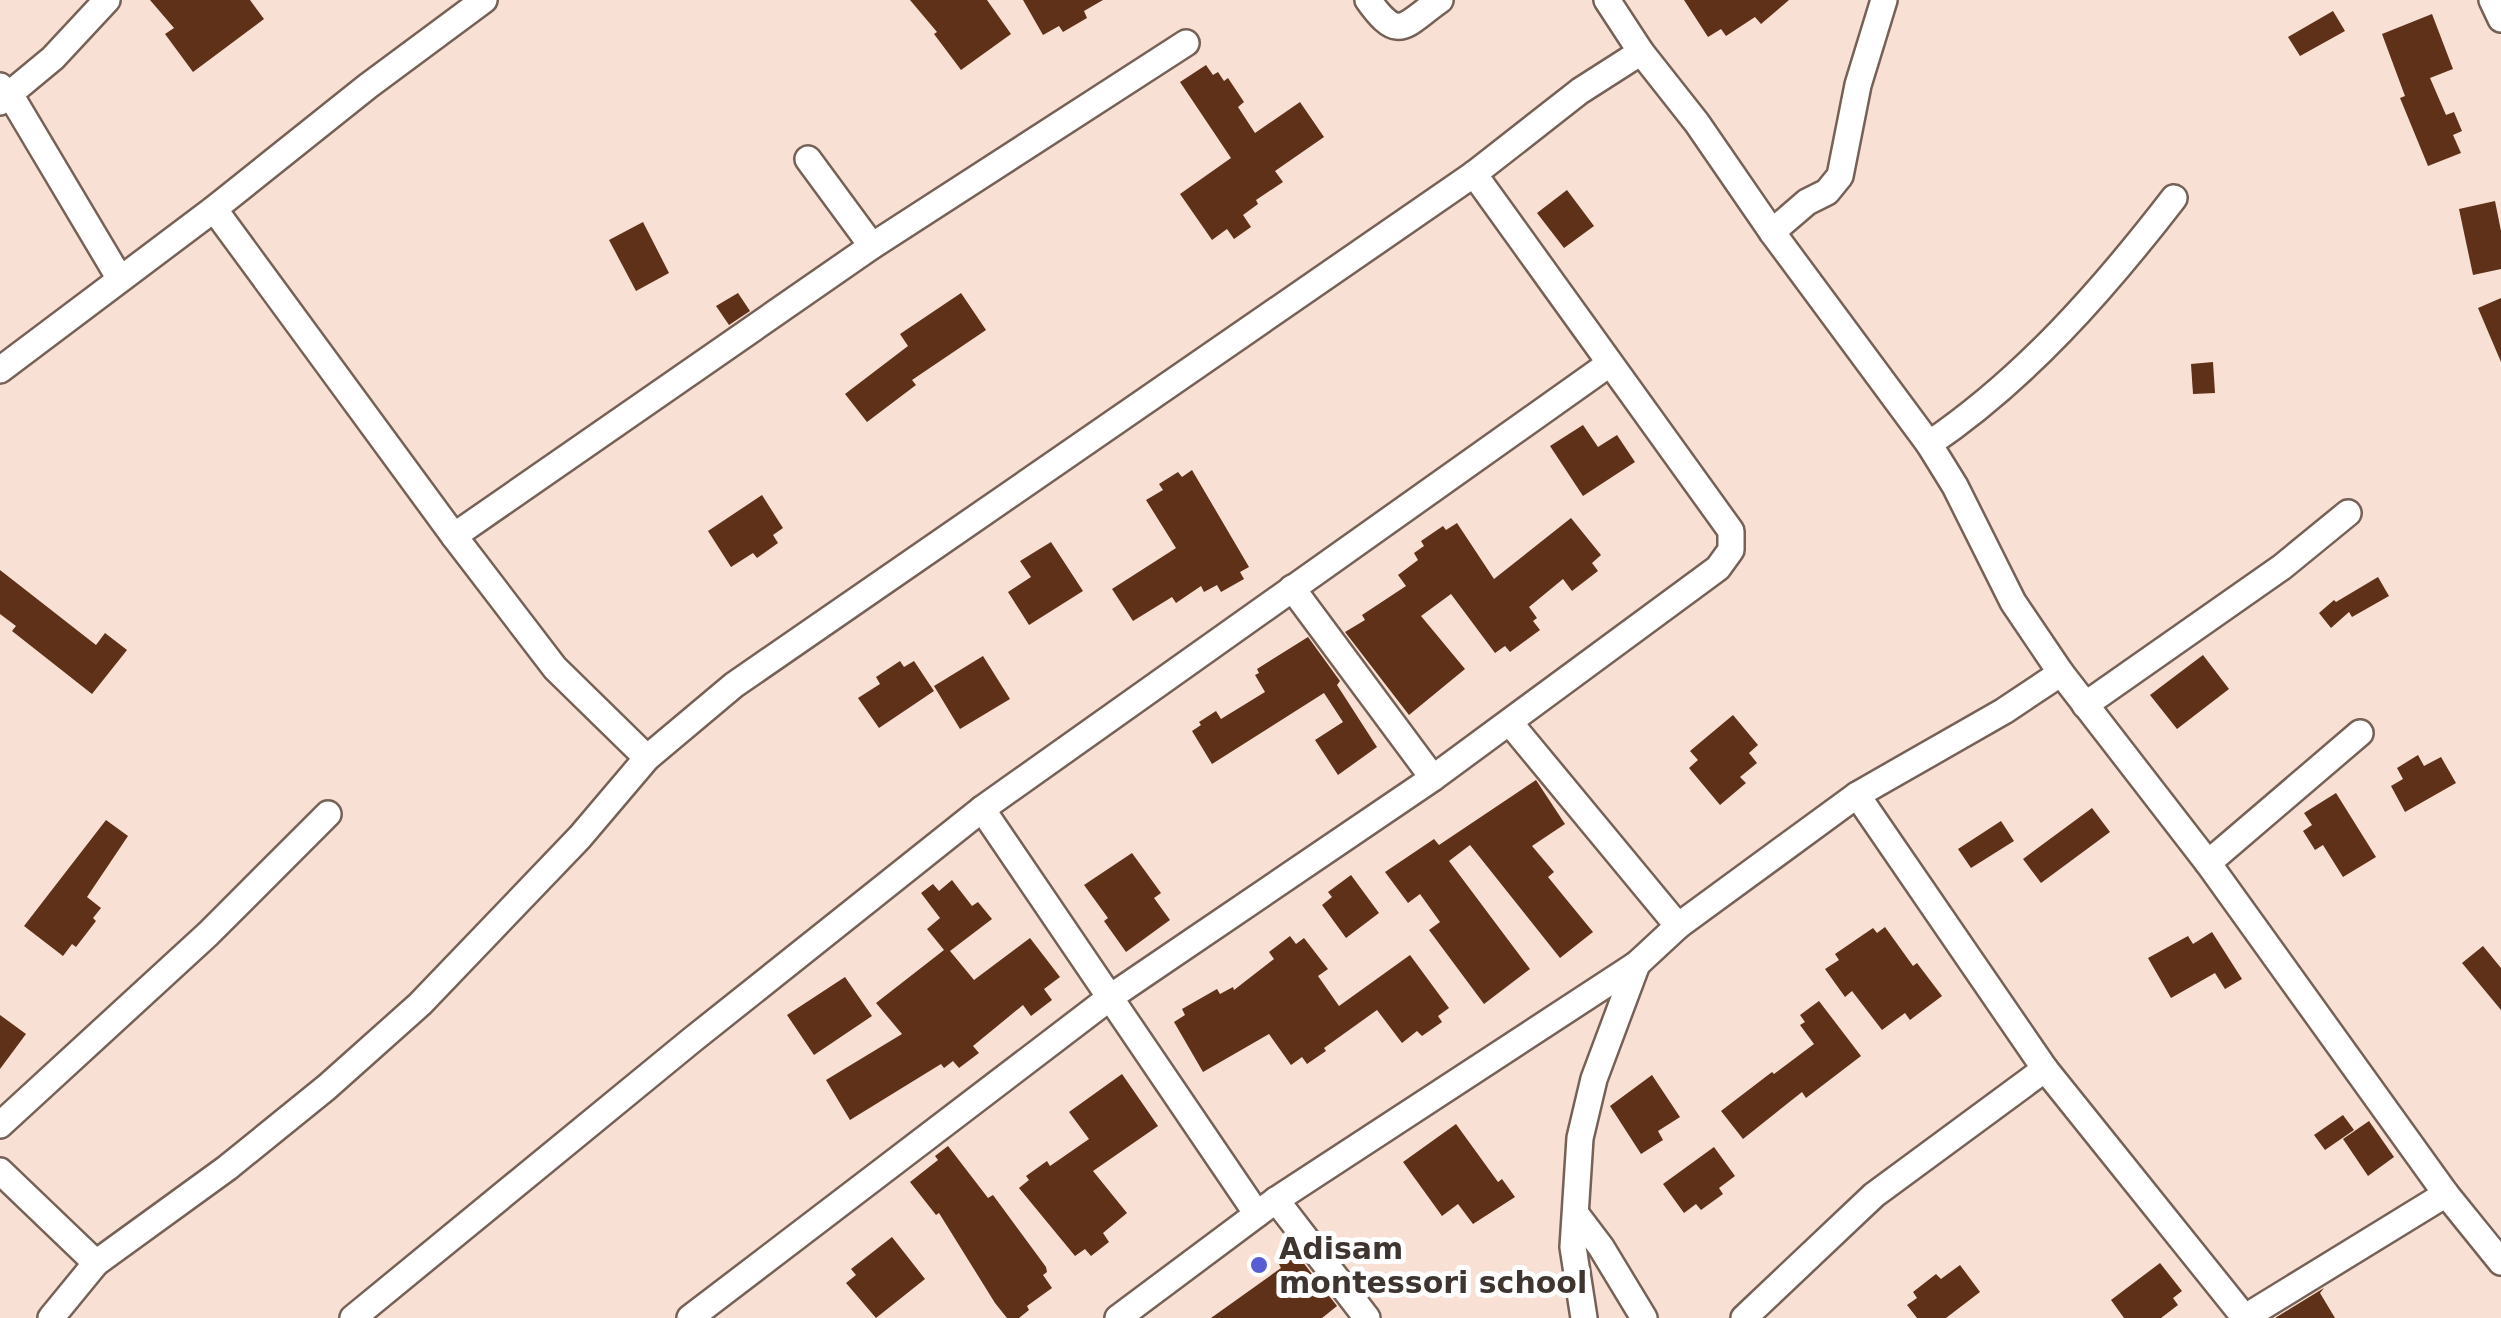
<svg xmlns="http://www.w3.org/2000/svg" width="2501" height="1318" viewBox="0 0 2501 1318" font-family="'DejaVu Sans',sans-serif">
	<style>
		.building { fill: #5e3118 }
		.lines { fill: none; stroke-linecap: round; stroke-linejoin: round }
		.minor-casing { stroke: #766156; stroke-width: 30 }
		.minor { stroke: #fff; stroke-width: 25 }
		.poi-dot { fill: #585dd4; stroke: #fff; stroke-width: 4 }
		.labels { text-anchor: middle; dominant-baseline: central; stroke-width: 10; stroke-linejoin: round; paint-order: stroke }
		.poi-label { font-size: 30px; font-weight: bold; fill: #3f3530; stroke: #fff; text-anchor: start }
	</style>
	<rect width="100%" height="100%" fill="#f8e0d4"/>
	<g class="building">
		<path d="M150,0H250L264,19L193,72L165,34L174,28Z"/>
		<path d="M910,0H987L1011,34L961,70L934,34L937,32Z"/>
		<path d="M1023,0H1103L1084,11L1087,18L1063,32L1059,26L1043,35Z"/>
		<path d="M1684,0H1789L1761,24L1755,17L1726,36L1721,29L1708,37Z"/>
		<path d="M2333,11L2345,31L2300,56L2288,37Z"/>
		<path d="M2432,14L2453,69L2430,78L2446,115L2454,112L2462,131L2453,135L2461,153L2428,166L2400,98L2405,96L2382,34Z"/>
		<path d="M1206,65L1213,75L1218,72L1224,81L1228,78L1244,102L1238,107L1255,133L1300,102L1324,137L1275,171L1283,182L1256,200L1258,204L1243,215L1251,227L1234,239L1227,229L1212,240L1180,194L1231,158L1180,82Z"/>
		<path d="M1567,190L1594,226L1564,248L1537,213Z"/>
		<path d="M2495,201L2501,231V269L2473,275L2459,209Z"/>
		<path d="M643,222L669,273L636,291L609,240Z"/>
		<path d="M738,293L750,311L729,325L716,306Z"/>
		<path d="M961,293L986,330L912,380L916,385L867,422L845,394L908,346L900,334Z"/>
		<path d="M2501,298V362L2478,308Z"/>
		<path d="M2213,362L2215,393L2193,394L2191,364Z"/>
		<path d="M1583,425L1598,447L1617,435L1635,462L1583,496L1550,446Z"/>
		<path d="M1192,470L1249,567L1240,572L1244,579L1221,592L1217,585L1204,592L1201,586L1176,603L1172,597L1133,621L1112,589L1176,548L1146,500L1163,490L1159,484L1178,472L1182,477Z"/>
		<path d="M762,495L783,528L773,535L778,543L757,558L753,553L731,567L708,531Z"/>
		<path d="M1571,518L1601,555L1592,563L1598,571L1572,591L1563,579L1529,607L1537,618L1533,621L1540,630L1510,652L1505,646L1495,653L1451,594L1421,616L1465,669L1409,715L1345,632L1365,620L1362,615L1406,586L1398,575L1418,560L1414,553L1424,546L1421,541L1443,526L1446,530L1457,523L1494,579Z"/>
		<path d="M1051,542L1083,591L1029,625L1008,592L1031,577L1020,561Z"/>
		<path d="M0,570L96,645L105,633L127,650L92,694L12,631L16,626L0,614Z"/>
		<path d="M2378,577L2389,596L2352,617L2349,612L2331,628L2319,613L2334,600L2336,602Z"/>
		<path d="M1308,637L1340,681L1337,685L1377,747L1338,775L1315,740L1343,722L1324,693L1212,764L1192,731L1201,725L1199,722L1216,711L1221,719L1265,692L1255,675L1259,673L1257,669Z"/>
		<path d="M2203,655L2229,689L2177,729L2150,695Z"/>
		<path d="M983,656L1010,699L960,729L934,686Z"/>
		<path d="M900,661L904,667L914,661L934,691L879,728L858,698L880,684L876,677Z"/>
		<path d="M1733,715L1758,745L1749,753L1757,763L1740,777L1746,783L1720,805L1689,768L1698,760L1690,751Z"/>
		<path d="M2418,755L2424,766L2441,757L2456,783L2405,812L2391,786L2403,779L2397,768Z"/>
		<path d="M1536,780L1565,824L1532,846L1554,872L1548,877L1593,932L1560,958L1470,845L1449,861L1530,969L1484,1004L1429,930L1440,922L1420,894L1408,903L1385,872L1434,839L1439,845Z"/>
		<path d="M2336,793L2376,857L2343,877L2323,845L2315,850L2303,831L2312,825L2304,813Z"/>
		<path d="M2092,808L2110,832L2041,883L2023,859Z"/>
		<path d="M106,820L128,836L87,897L101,908L93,918L96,921L76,947L72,944L63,956L24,926Z"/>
		<path d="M2001,821L2014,841L1971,868L1958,849Z"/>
		<path d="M1132,853L1161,893L1154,898L1170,920L1126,952L1104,921L1108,918L1084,885Z"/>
		<path d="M1351,875L1379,913L1346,938L1322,905L1332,897L1328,892Z"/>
		<path d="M952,880L972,906L978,902L992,919L950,951L974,980L1030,938L1060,977L1044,989L1052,1000L1031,1016L1023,1005L973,1046L979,1053L959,1068L953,1061L944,1068L941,1064L850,1120L826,1080L902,1034L876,1003L944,950L927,929L940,918L921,893L933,884L939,891Z"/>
		<path d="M1885,927L1913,966L1917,963L1942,996L1910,1020L1905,1013L1882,1030L1852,991L1845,997L1825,969L1839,960L1835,954L1873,928L1877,933Z"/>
		<path d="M2212,932L2242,979L2225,989L2215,973L2171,998L2148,958L2188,936L2193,944Z"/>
		<path d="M1290,936L1296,944L1304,938L1328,969L1318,976L1339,1006L1410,955L1449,1008L1438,1016L1442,1022L1422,1036L1417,1031L1402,1043L1377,1010L1324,1048L1326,1051L1307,1064L1302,1057L1291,1065L1269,1034L1203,1072L1174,1022L1185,1015L1182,1009L1217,989L1220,994L1233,987L1234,990L1274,959L1269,952Z"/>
		<path d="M2483,946L2501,968V1010L2462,963Z"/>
		<path d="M845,977L872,1016L814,1055L787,1015Z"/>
		<path d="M1819,1001L1861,1056L1806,1098L1802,1092L1743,1139L1721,1111L1772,1072L1774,1074L1814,1044L1800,1025L1805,1022L1800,1015Z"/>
		<path d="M0,1015L26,1034L0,1069Z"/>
		<path d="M1122,1074L1158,1126L1093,1171L1127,1213L1103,1233L1109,1242L1091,1256L1085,1249L1075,1256L1019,1188L1029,1180L1026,1176L1047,1161L1050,1166L1089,1139L1069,1112Z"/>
		<path d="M1652,1075L1680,1117L1658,1131L1663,1140L1641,1154L1610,1106Z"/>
		<path d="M2343,1115L2354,1130L2325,1150L2314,1135Z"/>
		<path d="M2369,1121L2394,1157L2368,1176L2343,1139Z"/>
		<path d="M1456,1124L1498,1182L1502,1179L1515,1197L1473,1224L1458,1204L1442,1216L1403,1162Z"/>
		<path d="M948,1146L988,1198L993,1195L1046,1267L1047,1272L1043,1275L1052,1288L1027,1306L1029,1310L1019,1318H1007L995,1303L939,1213L936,1215L910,1182L938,1160L935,1156Z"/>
		<path d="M1714,1147L1735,1176L1719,1188L1723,1194L1701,1210L1696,1204L1684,1213L1663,1184Z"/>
		<path d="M892,1237L925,1279L876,1318L846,1283L856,1275L851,1269Z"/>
		<path d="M1295,1252L1337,1306L1322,1318H1211L1281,1268L1279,1264Z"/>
		<path d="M2160,1263L2182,1291L2173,1298L2178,1305L2161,1318H2124L2111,1300Z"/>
		<path d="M1960,1265L1980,1292L1946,1318H1917L1907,1305L1917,1298L1913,1292L1936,1274L1941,1279Z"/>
		<path d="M2324,1288L2320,1293L2335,1318H2275Z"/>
	</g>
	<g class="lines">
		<defs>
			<g id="minor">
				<path d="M1368,0C1399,43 1403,26 1440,0"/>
				<path d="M1607,0L1641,52L1697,123L1772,232L1929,444L1955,486L2013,602L2061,673L2208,863L2446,1194L2501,1262"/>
				<path d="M2492,0L2501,19"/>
				<path d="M0,86L11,96L120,279"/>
				<path d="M0,102L53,58L107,0"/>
				<path d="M808,159L872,246"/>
				<path d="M214,209L454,536L555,668L647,758"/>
				<path d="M1772,232L1807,202L1827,192L1840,176L1858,85L1884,0"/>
				<path d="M0,370L214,209L368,86L484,0"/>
				<path d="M1929,444C2025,379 2103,290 2174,198"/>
				<path d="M454,536L872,246L1186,43"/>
				<path d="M1292,588L1433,778"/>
				<path d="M2085,705L2282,567L2348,513"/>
				<path d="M1510,723L1678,926"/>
				<path d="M1857,795L2045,1069L2245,1318"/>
				<path d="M982,809L1257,1214"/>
				<path d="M2208,863L2360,733"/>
				<path d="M0,1125L208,934L328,814"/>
				<path d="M0,1171L96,1263"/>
				<path d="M1276,1200L1367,1318"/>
				<path d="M1576,1214L1601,1247L1644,1318"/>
				<path d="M51,1318L96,1263L227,1168L327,1087L420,1004L580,837L647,758L734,685L1474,174L1580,91L1641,52"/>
				<path d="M353,1318L692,1040L982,809L1609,364"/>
				<path d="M690,1318L1112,996L1433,778L1718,568L1731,550V531L1474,174"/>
				<path d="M1118,1318L1276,1200L1637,964L1678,926L1857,795L2004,711L2061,673"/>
				<path d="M1584,1318L1573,1247L1580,1138L1594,1079L1637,964"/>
				<path d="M1744,1318L1874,1195L2045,1069"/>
				<path d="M2244,1318L2446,1194"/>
			</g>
		</defs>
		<use href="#minor" class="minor-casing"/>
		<use href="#minor" class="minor"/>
	</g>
	<circle class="poi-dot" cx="1259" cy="1265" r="10"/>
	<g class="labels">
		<g class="poi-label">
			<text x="1279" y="1248">Adisam<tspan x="1279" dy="34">montessori school</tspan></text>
		</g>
	</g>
</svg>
